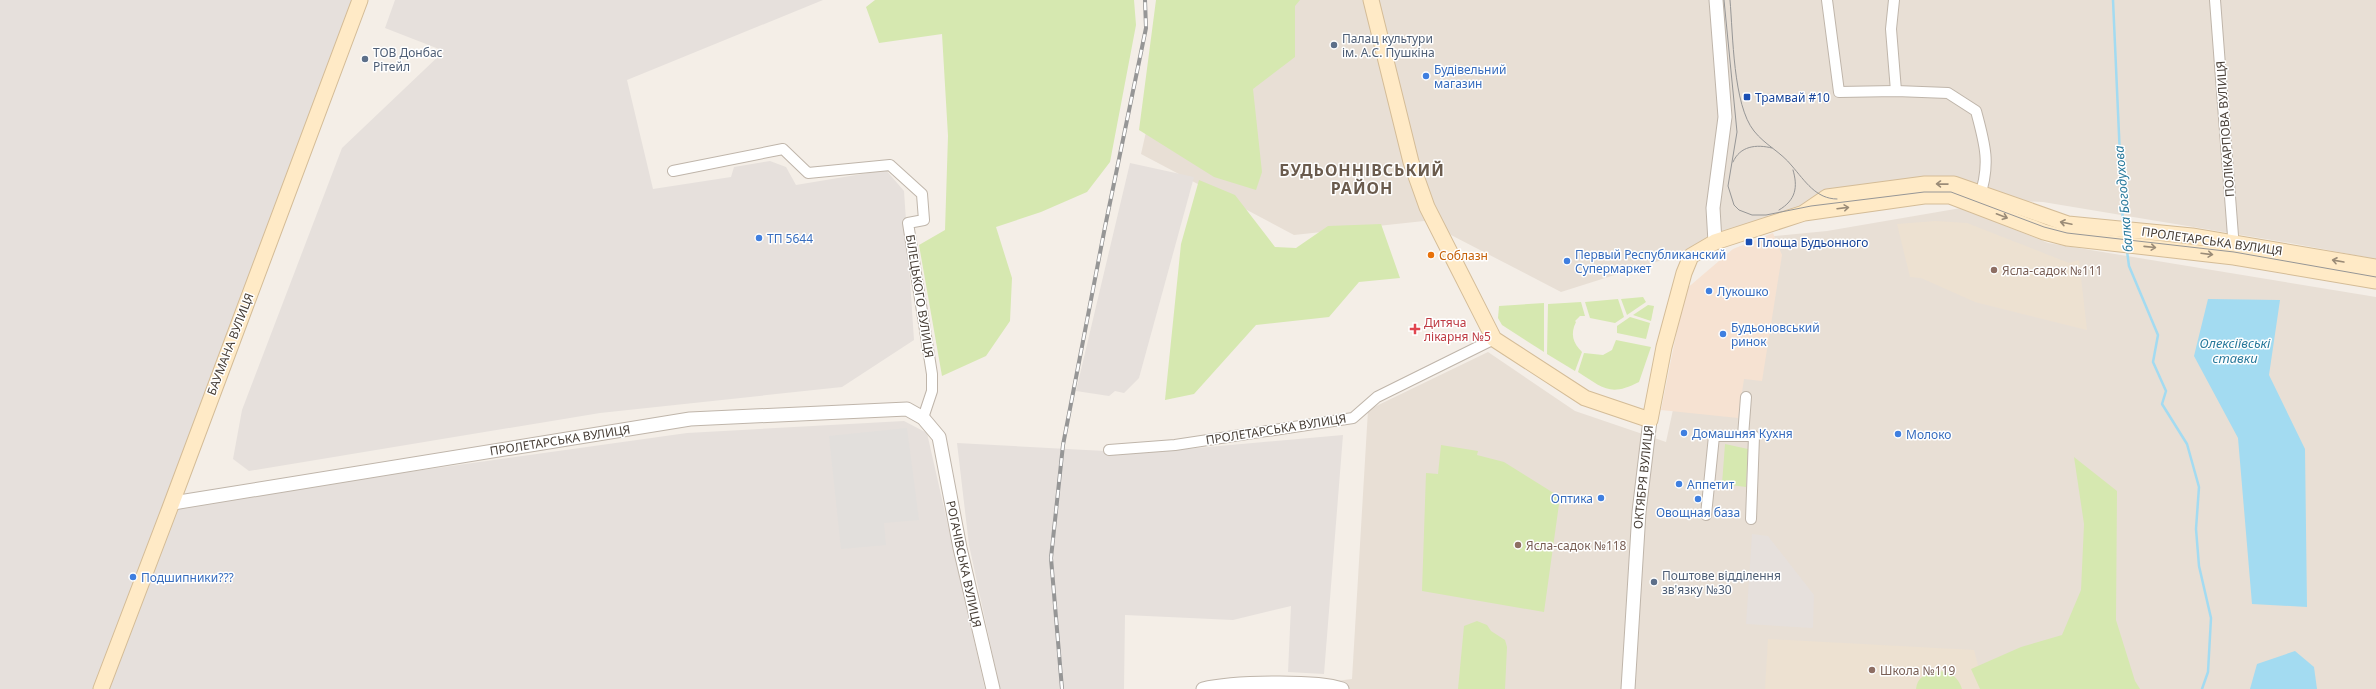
<svg xmlns="http://www.w3.org/2000/svg" width="2376" height="689" viewBox="0 0 2376 689" font-family="'Noto Sans',sans-serif">
	<style>
		.residential { fill: #e8dfd5 }
		.commercial { fill: #f6e2d2 }
		.industrial { fill: #e6e0dc }
		.education { fill: #ede1d1 }
		.green { fill: #d6e8b0 }
		.parking { fill: #e2dfdc }
		.water { fill: #a3dbf1 }
		.lines { fill: none; stroke-linecap: round; stroke-linejoin: round }
		.stream { stroke: #a3dbf1; stroke-width: 2.5 }
		.minor-casing { stroke: #bfb5aa; stroke-width: 12 }
		.tertiary-casing { stroke: #bfb5aa; stroke-width: 15 }
		.secondary-casing { stroke: #d4bc97; stroke-width: 17 }
		.minor { stroke: #fff; stroke-width: 10 }
		.tertiary { stroke: #fff; stroke-width: 13 }
		.secondary { stroke: #ffeac6; stroke-width: 15 }
		.tram { stroke: #969696; stroke-width: 1 }
		.rail-casing { stroke: #969696; stroke-width: 4 }
		.rail { stroke: #fff; stroke-width: 2.5; stroke-dasharray: 8; stroke-linecap: butt }
		.oneway { stroke: #9a8b77 }
		.service-dot { fill: #5c6f8a; stroke: #fff; stroke-width: 1.5 }
		.shop-dot { fill: #3f7fe0; stroke: #fff; stroke-width: 1.5 }
		.transit-dot { fill: #1a4fb4; stroke: #fff; stroke-width: 1.5 }
		.food-dot { fill: #e8710a; stroke: #fff; stroke-width: 1.5 }
		.education-dot { fill: #8d6e63; stroke: #fff; stroke-width: 1.5 }
		.health-dot { fill: #e0444e; stroke: #fff; stroke-width: 1.5 }
		.labels { text-anchor: middle; dominant-baseline: central; stroke-width: 3; stroke-linejoin: round; paint-order: stroke }
		.service-label { font-size: 12px; fill: #4e5e75; stroke: #fff; text-anchor: start }
		.shop-label { font-size: 12px; fill: #366cbe; stroke: #fff; text-anchor: start }
		.transit-label { font-size: 12px; fill: #164399; stroke: #fff; text-anchor: start }
		.street-label { font-size: 12px; fill: #473e36; stroke: #fff }
		.food-label { font-size: 12px; fill: #c56008; stroke: #fff; text-anchor: start }
		.education-label { font-size: 12px; fill: #785e54; stroke: #fff; text-anchor: start }
		.health-label { font-size: 12px; fill: #be3a42; stroke: #fff; text-anchor: start }
		.water-label { font-size: 13px; font-style: italic; fill: #2a7a9c; stroke: #fff }
		.district-label { font-size: 16px; font-weight: bold; letter-spacing: 1px; fill: #6a5b4d; stroke: #fff }
	</style>
	<rect width="100%" height="100%" fill="#f4eee7"/>
	<g class="residential">
		<path d="M1176,0H2376V259L2290,243L2043,202L1832,194L1684,253L1561,292L1424,221L1294,235L1141,154Z"/>
		<path d="M1961,208L2048,243L2376,297V689H1272L1352,679L1368,410L1488,352L1575,411L1666,442L1679,382L1764,237L1827,231Z"/>
	</g>
	<path class="commercial" d="M1773,233L1782,255L1762,381L1744,379L1738,418L1661,410L1685,290L1733,249Z"/>
	<g class="industrial">
		<path d="M0,0H354L95,689H0Z"/>
		<path d="M395,0H823L627,80L653,189L731,177L734,167L770,161L786,167L796,185L886,170L904,191L914,340L842,387L600,413L249,471L233,459L242,410L342,148L444,51L385,28Z"/>
		<path d="M1130,163L1194,177L1139,378L1124,393L1115,391L1109,396L1076,391Z"/>
		<path d="M904,421L927,433L985,689H107L178,504L687,433Z"/>
		<path d="M1343,435L1324,674L1288,672L1291,606L1233,620L1125,615L1124,689H1000L969,545L957,443L1142,453Z"/>
		<path d="M1752,534L1768,536L1814,595L1813,628L1746,624Z"/>
	</g>
	<g class="education">
		<path d="M1936,221L1967,223L2069,263L2079,260L2087,330L1975,302L1921,278L1910,277L1897,224Z"/>
		<path d="M1768,639L1974,650L1984,689H1765Z"/>
	</g>
	<g class="green">
		<path d="M875,0H1134L1136,25L1110,162L1087,192L1041,212L996,227L1012,278L1010,321L986,356L942,376L919,245L945,230L948,136L942,34L879,43L866,7Z"/>
		<path d="M1156,0H1300L1295,6V57L1253,89L1262,172L1256,190L1214,177L1139,130Z"/>
		<path d="M1199,180L1235,195L1275,247L1296,248L1328,226L1381,224L1400,278L1359,282L1329,317L1256,325L1194,394L1165,400L1181,244Z"/>
		<path d="M1643,297L1646,302L1627,315L1621,299Z"/>
		<path d="M1618,299L1624,317L1615,323L1590,318L1585,302Z"/>
		<path d="M1581,302L1585,316H1580L1575,321L1576,322C1570,334 1573,343 1582,352L1575,371L1547,354L1548,304Z"/>
		<path d="M1544,303V352L1502,325L1498,318L1499,306Z"/>
		<path d="M1648,305L1654,306L1651,321L1633,315Z"/>
		<path d="M1630,317L1650,323L1646,339L1617,333V326Z"/>
		<path d="M1616,340L1651,347L1639,382C1610,397 1603,388 1578,372L1584,353L1603,355L1612,350Z"/>
		<path d="M1725,444L1748,449L1746,487L1722,484Z"/>
		<path d="M1441,445L1478,451L1477,455L1504,462L1560,497L1544,612L1422,591L1426,473L1438,474Z"/>
		<path d="M2074,457L2117,491L2116,620L2135,681L2140,689H1980L1971,669L2021,647L2062,635L2081,590L2084,524Z"/>
		<path d="M1477,621L1487,625L1491,631L1505,640L1507,647L1505,689H1458L1464,626Z"/>
		<path d="M1936,671C1949,671 1958,676 1962,689H1916C1917,678 1925,673 1936,671Z"/>
	</g>
	<path class="parking" d="M907,428L919,520L884,523L886,545L841,549L829,436Z"/>
	<g class="water">
		<path d="M2208,299L2280,300L2269,375L2305,449L2307,607L2252,604L2238,438L2194,356Z"/>
		<path d="M2295,651L2314,667L2317,689H2250L2257,664Z"/>
	</g>
	<g class="lines">
		<g class="stream">
			<path d="M2113,0L2123,224"/>
			<path d="M2127,251L2129,266L2158,335L2153,362L2166,391L2162,404L2187,444L2199,487L2196,529L2199,566L2211,618L2208,672L2202,689"/>
		</g>
		<defs>
			<g id="minor">
				<path d="M1827,0L1839,92L1896,91L1948,93L1976,111C1985,144 1991,165 1979,198"/>
				<path d="M1894,0L1891,29L1896,91"/>
				<path d="M2215,0L2234,249"/>
				<path d="M673,171L783,149L808,173L890,165L922,194L924,220L908,223L932,374V391L923,418"/>
				<path d="M1743,436H1754L1751,519"/>
				<path d="M1109,450L1175,445L1353,418L1377,397L1494,339"/>
				<path d="M1706,515L1714,436H1743L1746,397"/>
			</g>
			<g id="tertiary">
				<path d="M1715,242L1713,208L1725,117L1716,0"/>
				<path d="M173,503L690,419L907,409L923,418L939,437L960,548L993,689"/>
				<path d="M1203,689C1231,682 1316,680 1342,689"/>
				<path d="M1628,689L1639,512L1650,420"/>
			</g>
			<g id="secondary">
				<path d="M1371,0L1411,162L1427,207L1494,339L1585,398L1650,420L1664,347L1684,273L1691,256L1715,242L1804,213L1924,196H1950L2044,232L2067,238L2234,257L2376,281"/>
				<path d="M1805,212L1827,197L1925,184H1954L2068,224L2192,236L2376,267"/>
				<path d="M101,689C189,460 274,230 360,0"/>
			</g>
		</defs>
		<use href="#minor" class="minor-casing"/>
		<use href="#tertiary" class="tertiary-casing"/>
		<use href="#secondary" class="secondary-casing"/>
		<use href="#minor" class="minor"/>
		<use href="#tertiary" class="tertiary"/>
		<use href="#secondary" class="secondary"/>
		<g class="tram">
			<path d="M1724,0L1737,132L1728,186L1734,205L1739,210L1752,215H1766L1811,206L1884,197L1924,192H1951L2044,227L2067,233L2234,252L2376,277"/>
			<path d="M1730,0C1733,34 1733,105 1754,131C1765,145 1781,152 1792,166C1805,181 1816,199 1837,199"/>
			<path d="M1733,162C1740,146 1756,144 1772,148"/>
			<path d="M1779,210C1796,200 1798,187 1793,170"/>
		</g>
		<defs>
			<path id="rail" d="M1062,689L1051,558L1063,445L1105,227L1146,28L1145,0"/>
		</defs>
		<use href="#rail" class="rail-casing"/>
		<use href="#rail" class="rail"/>
	</g>
	<defs><path id="oneway-shaft" d="M-6 0H5M1.5-3L5.5 0L1.5 3" fill="none" stroke-width="1.6" stroke-linecap="round" stroke-linejoin="round"/></defs>
	<g class="oneway">
		<use href="#oneway-shaft" transform="translate(1942 184) rotate(-179)"/>
		<use href="#oneway-shaft" transform="translate(1843 208) rotate(-7)"/>
		<use href="#oneway-shaft" transform="translate(2002 216) rotate(21)"/>
		<use href="#oneway-shaft" transform="translate(2066 223) rotate(-168)"/>
		<use href="#oneway-shaft" transform="translate(2150 247) rotate(6)"/>
		<use href="#oneway-shaft" transform="translate(2207 254) rotate(7)"/>
		<use href="#oneway-shaft" transform="translate(2338 261) rotate(-170)"/>
	</g>
	<g class="service-dot">
		<circle cx="1334" cy="45" r="4"/>
		<circle cx="365" cy="59" r="4"/>
		<circle cx="1654" cy="582" r="4"/>
	</g>
	<g class="shop-dot">
		<circle cx="1426" cy="76" r="4"/>
		<circle cx="759" cy="238" r="4"/>
		<circle cx="1567" cy="261" r="4"/>
		<circle cx="1709" cy="291" r="4"/>
		<circle cx="1723" cy="334" r="4"/>
		<circle cx="1684" cy="433" r="4"/>
		<circle cx="1898" cy="434" r="4"/>
		<circle cx="1679" cy="484" r="4"/>
		<circle cx="1601" cy="498" r="4"/>
		<circle cx="1698" cy="499" r="4"/>
		<circle cx="133" cy="577" r="4"/>
	</g>
	<g class="transit-dot">
		<rect x="1743" y="93" width="8" height="8" rx="2"/>
		<rect x="1745" y="238" width="8" height="8" rx="2"/>
	</g>
	<circle class="food-dot" cx="1431" cy="255" r="4"/>
	<g class="education-dot">
		<circle cx="1994" cy="270" r="4"/>
		<circle cx="1518" cy="545" r="4"/>
		<circle cx="1872" cy="670" r="4"/>
	</g>
	<path class="health-dot" d="M1413 323h4v4h4v4h-4v4h-4v-4h-4v-4h4z"/>
	<g class="labels">
		<g class="service-label">
			<text x="1342" y="38">Палац культури<tspan x="1342" dy="14">ім. А.С. Пушкіна</tspan></text>
			<text x="373" y="52">ТОВ Донбас<tspan x="373" dy="14">Рітейл</tspan></text>
			<text x="1662" y="575">Поштове відділення<tspan x="1662" dy="14">зв'язку №30</tspan></text>
		</g>
		<g class="shop-label">
			<text x="1434" y="69">Будівельний<tspan x="1434" dy="14">магазин</tspan></text>
			<text x="767" y="238">ТП 5644</text>
			<text x="1575" y="254">Первый Республиканский<tspan x="1575" dy="14">Супермаркет</tspan></text>
			<text x="1717" y="291">Лукошко</text>
			<text x="1731" y="327">Будьоновський<tspan x="1731" dy="14">ринок</tspan></text>
			<text x="1692" y="433">Домашняя Кухня</text>
			<text x="1906" y="434">Молоко</text>
			<text x="1687" y="484">Аппетит</text>
			<text x="1593" y="498" text-anchor="end">Оптика</text>
			<text x="1698" y="512" text-anchor="middle">Овощная база</text>
			<text x="141" y="577">Подшипники???</text>
		</g>
		<g class="transit-label">
			<text x="1755" y="97">Трамвай #10</text>
			<text x="1757" y="242">Площа Будьонного</text>
		</g>
		<g class="street-label">
			<text transform="translate(2225 129) rotate(-94)">ПОЛІКАРПОВА ВУЛИЦЯ</text>
			<text transform="translate(2212 241) rotate(8)">ПРОЛЕТАРСЬКА ВУЛИЦЯ</text>
			<text transform="translate(920 296) rotate(81)">БІЛЕЦЬКОГО ВУЛИЦЯ</text>
			<text transform="translate(230 344) rotate(-69)">БАУМАНА ВУЛИЦЯ</text>
			<text transform="translate(1276 429) rotate(-9)">ПРОЛЕТАРСЬКА ВУЛИЦЯ</text>
			<text transform="translate(560 440) rotate(-9)">ПРОЛЕТАРСЬКА ВУЛИЦЯ</text>
			<text transform="translate(1643 477) rotate(-84)">ОКТЯБРЯ ВУЛИЦЯ</text>
			<text transform="translate(964 564) rotate(78)">РОГАЧІВСЬКА ВУЛИЦЯ</text>
		</g>
		<g class="food-label">
			<text x="1439" y="255">Соблазн</text>
		</g>
		<g class="education-label">
			<text x="2002" y="270">Ясла-садок №111</text>
			<text x="1526" y="545">Ясла-садок №118</text>
			<text x="1880" y="670">Школа №119</text>
		</g>
		<g class="health-label">
			<text x="1424" y="322">Дитяча<tspan x="1424" dy="14">лікарня №5</tspan></text>
		</g>
		<g class="water-label">
			<text transform="translate(2123 199) rotate(-95)">балка Богодухова</text>
			<text x="2235" y="343">Олексіївські<tspan x="2235" dy="15">ставки</tspan></text>
		</g>
		<g class="district-label">
			<text x="1362" y="170">БУДЬОННІВСЬКИЙ<tspan x="1362" dy="18">РАЙОН</tspan></text>
		</g>
	</g>
</svg>
